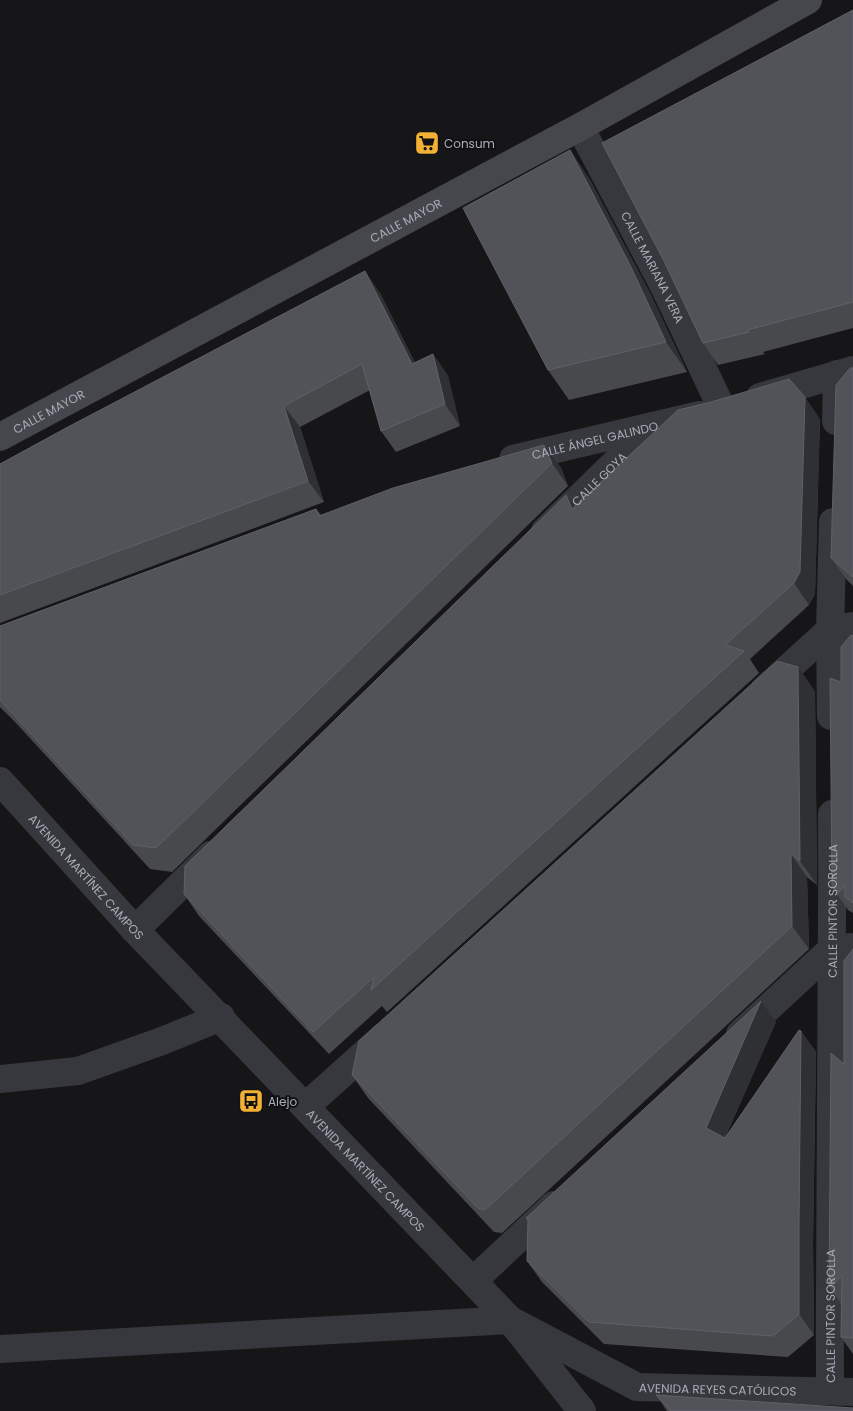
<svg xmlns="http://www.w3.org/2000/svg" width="853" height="1411" viewBox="0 0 853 1411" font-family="Poppins,sans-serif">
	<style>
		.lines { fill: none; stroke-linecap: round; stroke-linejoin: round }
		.street { stroke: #37383d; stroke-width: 28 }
		.secondary { stroke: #45474d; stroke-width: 28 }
		.wall { fill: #47494d }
		.shaded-wall { fill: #2f3033 }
		.building { fill: #525359; stroke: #5f6168 }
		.labels { text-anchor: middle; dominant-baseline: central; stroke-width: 4; stroke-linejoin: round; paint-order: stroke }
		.poi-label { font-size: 12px; fill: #a8adb8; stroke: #111113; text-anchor: start }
		.street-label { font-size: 12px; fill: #a8adb8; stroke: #111113 }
	</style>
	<rect width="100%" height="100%" fill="#161618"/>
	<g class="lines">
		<g class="street">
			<path id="s1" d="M580,127L665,288L722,409"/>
			<path d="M760,397L853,370"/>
			<path d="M836,421L837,374"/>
			<path id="s2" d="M513,459L700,415"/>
			<path id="s3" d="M545,531L653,426"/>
			<path d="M764,690L830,630L853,626"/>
			<path d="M831,716L830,630L833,522"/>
			<path id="s4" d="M0,781L135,930L510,1320L582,1411"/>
			<path d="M135,930L211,855"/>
			<path d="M740,1034L833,948L853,947"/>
			<path d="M0,1079L78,1071L162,1041L221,1017"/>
			<path d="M306,1106L383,1037"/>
			<path d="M473,1281L554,1205"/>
			<path id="s5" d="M0,1349L510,1320L637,1387L853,1392"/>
			<path id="s6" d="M830,1390C829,1198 833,1006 832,814"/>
		</g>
		<path class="secondary" id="s7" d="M0,437L580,127L808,0"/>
	</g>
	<g class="wall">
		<path d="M853,10V328L763,352L765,354L718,365L703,343Z"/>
		<path d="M570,150L590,180L651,295L687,372L569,400L548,370Z"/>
		<path d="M380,293L415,363L433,354L448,376L460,426L396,452L381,431L370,390L300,427L324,502L0,623V464Z"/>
		<path d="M853,368V586L847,580L831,558Z"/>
		<path d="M820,419L815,594L809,605L750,659L759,673L387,1012L382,1006L329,1054L199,916L184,894L566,495L574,507Z"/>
		<path d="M544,445L561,468L568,486L172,872L150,869L16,723L0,707V626L316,509L321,515Z"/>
		<path d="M853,635V913L848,910L832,887L841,682Z"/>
		<path d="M815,691L817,885L807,877L809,949L502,1233L494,1232L368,1098L352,1075Z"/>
		<path d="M853,949V1354L841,1337L842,1305L829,1287Z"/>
		<path d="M776,1022L725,1138L801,1031L816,1052L813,1243L814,1335L788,1357L604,1344L542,1282L527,1261L528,1221L526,1218Z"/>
		<path d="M656,1395L853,1411H667Z"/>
	</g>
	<g class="shaded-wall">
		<path d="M570,150L590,180L651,295L687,372L666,342Z"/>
		<path d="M365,271L380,293L427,386L412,364Z"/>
		<path d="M433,354L448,376L460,426L445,404Z"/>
		<path d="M805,397L820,419L815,594L809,605L794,583Z"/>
		<path d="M284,406L300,427L324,502L308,481Z"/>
		<path d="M544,445L561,468L568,486L552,463Z"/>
		<path d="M566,495L582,517L572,509Z"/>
		<path d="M798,667L815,691L817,885L800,861Z"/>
		<path d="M791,854L807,877L809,949L792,926Z"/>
		<path d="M761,1001L776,1022L720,1149L706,1128Z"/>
		<path d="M801,1031L816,1052L813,1243L814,1335L799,1314V1222Z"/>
	</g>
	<g class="building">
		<path d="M853,10V302L747,330L749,332L703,343L663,259L602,143Z"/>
		<path d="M570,150L630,265L666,342L548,370L463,208Z"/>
		<path d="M365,271L412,364L433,354L445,404L381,431L362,364L284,406L308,481L0,595V464L66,428Z"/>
		<path d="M850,368H853V577L831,558L836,385Z"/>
		<path d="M789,379L805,397L800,572L794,583L725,645L744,651L371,990L374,977L313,1032L184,894L185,866L566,495L572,509L678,410L711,402Z"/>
		<path d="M544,445L552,463L156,848L133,845L0,700V626L316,509L319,516L393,488Z"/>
		<path d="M853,635V903L845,897V886L839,892L832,887L830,678L841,682V647L850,636Z"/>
		<path d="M777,661L798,667L800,861L791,854L792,926L485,1210L478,1208L352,1075L359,1041Z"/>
		<path d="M853,949V1338L841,1337L842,1276L829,1287L831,1053L844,1064V961Z"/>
		<path d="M761,1001L706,1128L725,1138L799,1030L801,1031L799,1222V1314L773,1336L589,1322L527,1261L528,1219L526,1218Z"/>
		<path d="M656,1395L853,1408V1411H671Z"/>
	</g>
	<defs>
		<symbol id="supermarket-square" viewBox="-11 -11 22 22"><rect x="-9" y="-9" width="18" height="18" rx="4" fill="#f2b134" stroke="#111113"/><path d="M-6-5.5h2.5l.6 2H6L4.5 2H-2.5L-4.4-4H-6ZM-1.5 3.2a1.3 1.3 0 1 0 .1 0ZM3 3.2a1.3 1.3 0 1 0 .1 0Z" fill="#111"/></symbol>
		<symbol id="bus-square" viewBox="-11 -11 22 22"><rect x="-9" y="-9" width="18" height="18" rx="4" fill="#f2b134" stroke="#111113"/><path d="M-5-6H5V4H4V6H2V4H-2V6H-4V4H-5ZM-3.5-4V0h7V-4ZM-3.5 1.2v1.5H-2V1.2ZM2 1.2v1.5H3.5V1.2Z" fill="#111"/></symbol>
	</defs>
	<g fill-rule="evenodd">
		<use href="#supermarket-square" x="413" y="129" width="28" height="28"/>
		<use href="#bus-square" x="237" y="1087" width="28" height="28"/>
	</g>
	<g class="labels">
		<g class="poi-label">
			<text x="444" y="143">Consum</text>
			<text x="268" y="1101">Alejo</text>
		</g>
		<g class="street-label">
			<text stroke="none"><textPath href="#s7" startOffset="460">CALLE MAYOR</textPath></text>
			<text stroke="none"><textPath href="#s1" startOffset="158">CALLE MARIANA VERA</textPath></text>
			<text stroke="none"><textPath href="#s7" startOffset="55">CALLE MAYOR</textPath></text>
			<text stroke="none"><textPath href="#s2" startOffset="84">CALLE ÁNGEL GALINDO</textPath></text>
			<text stroke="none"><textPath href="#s3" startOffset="75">CALLE GOYA</textPath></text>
			<text stroke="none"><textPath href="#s4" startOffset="129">AVENIDA MARTÍNEZ CAMPOS</textPath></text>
			<text stroke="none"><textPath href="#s6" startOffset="479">CALLE PINTOR SOROLLA</textPath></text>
			<text stroke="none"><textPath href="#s4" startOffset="534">AVENIDA MARTÍNEZ CAMPOS</textPath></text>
			<text stroke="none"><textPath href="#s6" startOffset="74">CALLE PINTOR SOROLLA</textPath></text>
			<text stroke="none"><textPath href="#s5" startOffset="735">AVENIDA REYES CATÓLICOS</textPath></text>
		</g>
	</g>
</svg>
